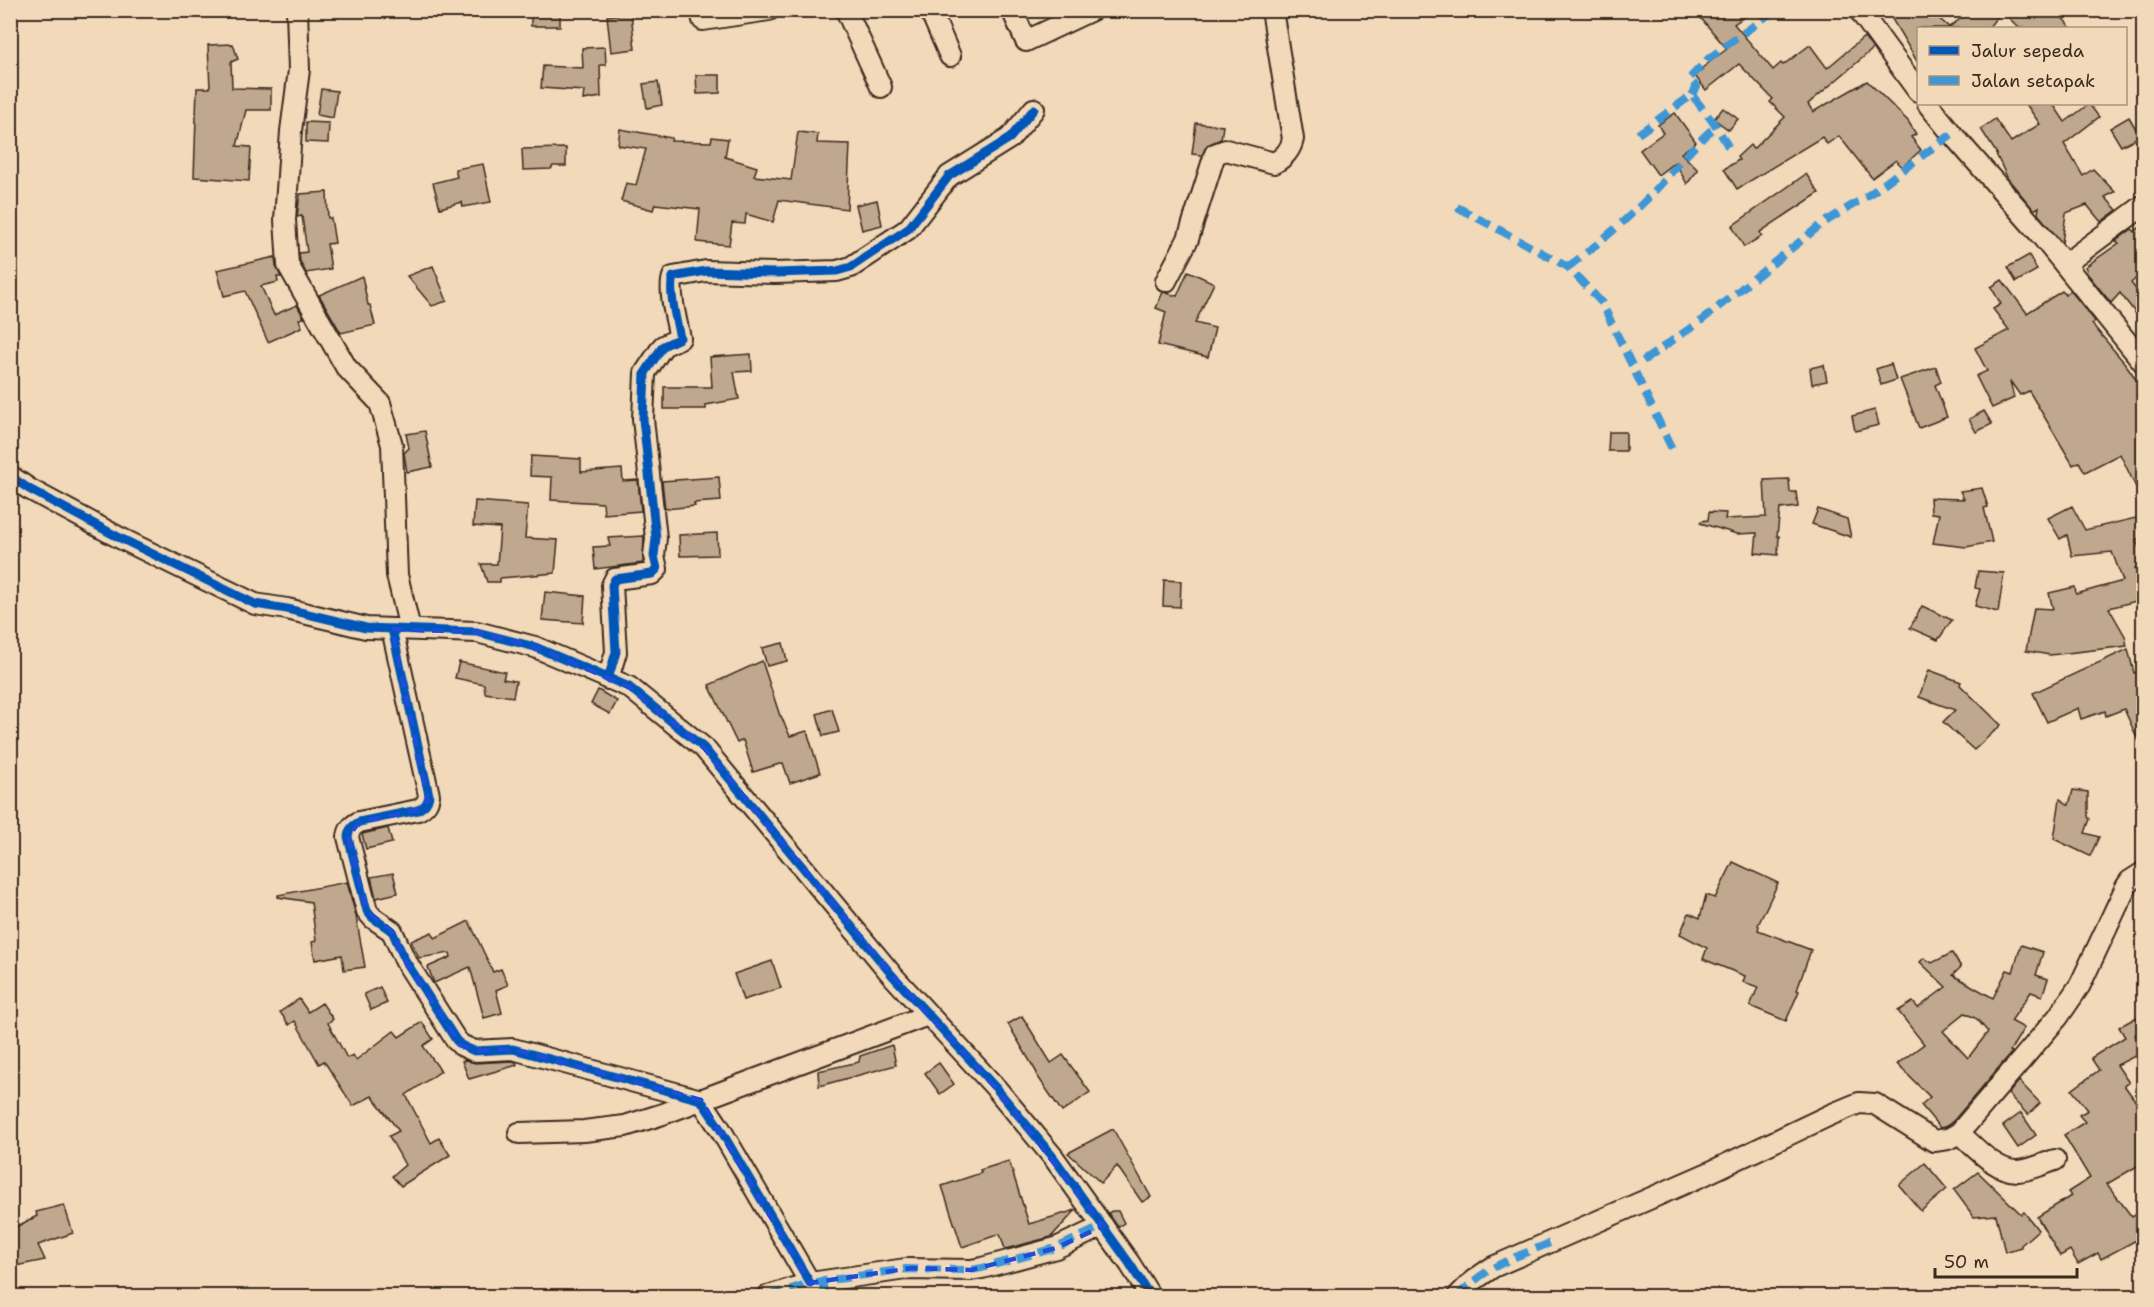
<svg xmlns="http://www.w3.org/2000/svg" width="2154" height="1307" viewBox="0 0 2154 1307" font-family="'Shantell Sans',sans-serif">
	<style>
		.building { fill: #bfa88e; stroke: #3b2a1e; stroke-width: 1.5; fill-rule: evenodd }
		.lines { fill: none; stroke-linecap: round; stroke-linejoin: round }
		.minor-casing { stroke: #3b2a1e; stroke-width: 24 }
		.minor { stroke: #f1d9b9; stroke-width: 20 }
		.quiet { stroke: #3e96d5; stroke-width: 8; stroke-dasharray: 15 8; stroke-linecap: butt }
		.cycleway-casing { stroke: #f1d9b9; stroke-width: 13 }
		.cycleway { stroke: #0057b8; stroke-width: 9 }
		.marked { fill: none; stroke: #1d4ed8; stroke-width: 4.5; stroke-dasharray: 12 8; stroke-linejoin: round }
	</style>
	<rect width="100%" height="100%" fill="#f1d9b9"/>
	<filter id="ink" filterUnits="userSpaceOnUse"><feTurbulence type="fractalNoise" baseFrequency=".0167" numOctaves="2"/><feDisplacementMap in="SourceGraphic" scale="12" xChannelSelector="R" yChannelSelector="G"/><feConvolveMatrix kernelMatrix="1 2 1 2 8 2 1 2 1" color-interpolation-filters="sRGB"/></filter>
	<g filter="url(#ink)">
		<g class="building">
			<rect x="531" y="10" width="29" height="16"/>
			<path d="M1694,10H1754L1734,24L1773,70L1781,63L1783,65L1810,45L1827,68L1864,37L1873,49L1808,104L1813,112L1867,81L1908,121L1916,134L1911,137L1921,150L1902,167L1896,160L1872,178L1839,136L1827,144L1822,137L1737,189L1724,169L1739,160L1737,157L1750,145L1753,149L1785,117L1770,102L1773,99L1739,64L1706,90L1695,76L1704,70L1702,68L1727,49Z"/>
			<path d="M1904,10H1929L1949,27L1973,10H2056L2071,28H2019L2002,11L1988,28H1918V63L1892,19Z"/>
			<path d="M631,13L635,49L611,52L607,16Z"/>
			<path d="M233,44L238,59L231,62L232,88L271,89V110H246L237,146L251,147L249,181L194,177L197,88H210L208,45Z"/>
			<path d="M605,47L606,65H600L601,97L583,100L584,91L541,88L543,66L583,68L582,48Z"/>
			<path d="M696,75H720V93L697,94Z"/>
			<path d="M658,82L662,105L647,108L643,84Z"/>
			<path d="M321,89L337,91L333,118L317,115Z"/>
			<path d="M2026,104H2053L2065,122L2089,104L2099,117L2064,144L2083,176L2093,169L2115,192L2105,197L2117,210L2101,222L2087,205L2066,213L2062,243L2038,214L2039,207L2034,210L2008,179L1996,154H1997L1981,129L1995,119L2011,142L2040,124Z"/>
			<path d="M1723,108L1738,119L1729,130L1714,119Z"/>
			<path d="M1675,113L1696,142L1681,153L1698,170L1687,184L1675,162L1658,175L1640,150L1663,133L1658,125Z"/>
			<path d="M2129,117L2140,136L2121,146L2110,128Z"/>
			<path d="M306,122L329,123L328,143L306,142Z"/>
			<path d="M1196,123L1223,126L1221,139L1207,145L1202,155L1192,154Z"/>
			<path d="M620,129L672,138L671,141L711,142L712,137L728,139L725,157L757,167L754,176L791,180L798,132L818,134L817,143L850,144L847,209L779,200L773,222L746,214L745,224L732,223L729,245L697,242L700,209L655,204L653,210L621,201L626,183L636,185L646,149L618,145Z"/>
			<path d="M566,148V166H553L551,169L523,170L522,149Z"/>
			<path d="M483,164L491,202L463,207L462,202L440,208L433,183L457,177L455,169Z"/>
			<path d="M1806,174L1819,193L1760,232L1762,236L1744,247L1732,226Z"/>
			<path d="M327,192L328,218H331L335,243L327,244L331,269L306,273L300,261L299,253L307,252L302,216L297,217L300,194Z"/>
			<path d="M877,200L882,225L862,230L856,205Z"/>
			<path d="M2143,224L2144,271L2131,283L2144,299V324L2120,293L2111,303L2086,272L2087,270L2085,267L2119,243L2116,241L2132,229L2135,232Z"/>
			<path d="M2029,255L2037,270L2016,282L2008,267Z"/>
			<path d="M275,257L276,266L281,277H277L278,282L261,286L274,315L297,305L304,318L299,319L302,327L268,342L245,291L224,296L217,270Z"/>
			<path d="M433,266L447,301L432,306L407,276Z"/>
			<path d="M1188,271L1214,283L1195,323L1215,328L1208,357L1158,345L1166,312L1156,308L1163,292L1177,296Z"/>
			<path d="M362,276L368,305H370L375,325L341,333L319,295Z"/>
			<path d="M2002,280L2027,313L2062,291L2065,295L2070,290L2095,321L2092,324L2127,366L2144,391V504L2120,454L2085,472L2079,462L2073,465L2029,391L2020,395L2010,381L2014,398L1992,408L1976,376L1987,371L1975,348L2009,330L1993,309L2001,304L1991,287Z"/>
			<path d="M751,354L752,371L734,372L739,399L706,405V409H664V387H712L710,357Z"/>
			<path d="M1891,364L1896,380L1881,385L1876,369Z"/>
			<path d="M1824,365L1827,381L1812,384L1810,368Z"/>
			<path d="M1936,367L1941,382L1935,385L1947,417L1919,428L1900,379Z"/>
			<path d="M1875,410L1879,425L1855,431L1852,416Z"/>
			<path d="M1984,411L1992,424L1976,432L1969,419Z"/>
			<path d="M425,431L432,467L407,472L404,453L409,448L406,434Z"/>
			<path d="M1609,432H1626V451H1608Z"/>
			<path d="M531,456L581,459V472L622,469L623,481L638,480L641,511L604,514L603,503L551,500L552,477L530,476Z"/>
			<path d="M719,477L721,501L694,503L695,506L665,509L662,481Z"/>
			<path d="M1789,479L1790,492H1796L1798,507L1780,509L1777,536H1779L1778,555L1755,553L1757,533L1737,534L1700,523L1701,521L1708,520L1709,512L1726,513L1725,519L1766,517L1764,480Z"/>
			<path d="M1982,488L1988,507L1984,508L1992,542L1966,547L1933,543L1939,514L1931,513L1930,498L1964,499L1960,491Z"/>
			<path d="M475,501L528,505L525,538L558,540L555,573L500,578V582H487L481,564H497L500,528L473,526Z"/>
			<path d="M2072,506L2085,530L2140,517L2144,525V536L2136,540L2144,559V565L2135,569L2144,583V599L2109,608L2125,636L2127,646L2050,655L2026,651L2034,608L2053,609L2049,593L2075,587L2076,594L2123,581L2112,552L2072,556L2067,535L2060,539L2048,518Z"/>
			<path d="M1818,509L1847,519L1851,537L1812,524Z"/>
			<path d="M717,533L718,555L680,556L679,535Z"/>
			<path d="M644,536L643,563L595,569L593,547L610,546L608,538Z"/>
			<path d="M1978,571L2004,573L1998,612L1975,606L1980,589L1975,588Z"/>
			<path d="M1164,580L1181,581L1180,607L1163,606Z"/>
			<path d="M545,592L585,596L583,623L542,620Z"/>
			<path d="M1922,606L1952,620L1938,640L1910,628Z"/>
			<path d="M783,643L787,661L767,666L762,648Z"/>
			<path d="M2128,649L2134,673L2144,669V753L2124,709L2106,716L2105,711L2081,719L2078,708L2047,722L2033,693Z"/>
			<path d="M762,661L780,716H781L790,736L807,731L820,773L790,783L783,763L753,772L743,740L737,743L709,685Z"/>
			<path d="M459,662L505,672L503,679L516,681L513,697L485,693L484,684L455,678Z"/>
			<path d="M1929,670L1961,682L1960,685L2001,725L1974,750L1943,722L1955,710L1919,697Z"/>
			<path d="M598,690L617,701L610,714L591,704Z"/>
			<path d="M832,709L839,732L823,736L817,714Z"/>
			<path d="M2073,790L2088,792V817L2090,819L2085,833L2099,837L2090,856L2054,839L2060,799L2069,805Z"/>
			<path d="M388,828L392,843L366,849L362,834Z"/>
			<path d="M1733,862L1778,883L1758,925L1759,926L1758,930L1811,950L1797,990L1799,991L1786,1021L1750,1006L1758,987L1743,982L1745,976L1703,959L1707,948L1680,934L1689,913L1700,918L1706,895L1715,898Z"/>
			<path d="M393,873L398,893L376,898L371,877Z"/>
			<path d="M347,882L356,916L365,967L344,970L342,955L315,960L312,942L316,941L311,902L278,897V895Z"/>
			<path d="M469,921L493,972L501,969L508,985L496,990L502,1013L484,1018L470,967L434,983L428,967L451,957L450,953L419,958L411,941L432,932L435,938Z"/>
			<path d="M2021,945L2043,952L2036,975L2048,979L2042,996L2031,992L2011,1021L2024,1028L2010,1051L2012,1052L1955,1119L1947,1126L1940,1128L1921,1105L1930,1097L1897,1064L1924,1044L1898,1011L1913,1002L1918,1008L1946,987L1920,962L1924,958L1932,963L1952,953L1961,967L1953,975L1993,998L2007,970L2013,972ZM1965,1013L1977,1019L1988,1032L1968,1058L1943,1031Z"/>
			<path d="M772,961L781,988L743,1000L734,974Z"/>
			<path d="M380,987L387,1003L371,1010L364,994Z"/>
			<path d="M299,999L308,1012L322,1003L333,1019L328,1023L347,1058L353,1055L356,1060L394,1031L399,1037L422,1022L433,1039L423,1046L441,1071L406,1095L431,1143L439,1138L450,1155L401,1186L392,1176L405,1165L389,1136L399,1131L372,1096L353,1106L324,1061L319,1064L295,1021L289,1025L280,1012Z"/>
			<path d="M2144,1013V1029L2135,1035L2143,1052L2117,1065L2129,1083L2124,1085L2144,1113V1162L2107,1184L2132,1217L2144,1210V1236L2101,1259L2098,1253L2078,1264L2070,1250L2060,1256L2037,1217L2071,1196L2068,1192L2090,1178L2064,1135L2085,1122L2079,1115L2088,1110L2072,1090L2099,1070L2091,1058L2125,1037L2119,1027Z"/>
			<path d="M1022,1016L1051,1063L1063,1055L1090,1092L1062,1112L1036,1074L1037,1073L1008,1024Z"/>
			<path d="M892,1045L896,1065L819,1086L818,1071L859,1062L860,1056Z"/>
			<path d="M466,1060L475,1063L512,1061L516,1062L517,1065L469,1079L462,1061Z"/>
			<path d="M939,1063L954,1084L940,1094L925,1073Z"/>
			<path d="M2019,1081L2040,1103L2028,1115L2008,1094Z"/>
			<path d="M2021,1113L2036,1135L2018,1148L2003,1126Z"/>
			<path d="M1113,1129L1151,1197L1142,1202L1117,1166L1101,1183L1068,1153Z"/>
			<path d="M1009,1161L1029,1224L1076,1210L1051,1237L1005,1249L1000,1234L962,1247L942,1186L981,1173L980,1170Z"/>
			<path d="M1925,1163L1947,1189L1921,1211L1899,1185Z"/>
			<path d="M1978,1172L2021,1214L2024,1212L2038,1230L2021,1245V1247L2005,1252L1996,1215L1974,1217L1954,1190Z"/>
			<path d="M64,1205L73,1233L38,1245L45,1260L10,1267V1230L37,1216L36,1212Z"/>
			<path d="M1112,1211H1118L1124,1223L1118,1227L1108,1213Z"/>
		</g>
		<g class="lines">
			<defs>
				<g id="minor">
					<path d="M297,10L299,70L291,131L285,220L288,265L346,367L380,403L392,445L397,575L410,629"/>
					<path d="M701,10L703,20L769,10"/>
					<path d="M846,10L881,87"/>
					<path d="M930,10L950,56"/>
					<path d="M1012,10L1026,41L1092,10"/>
					<path d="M1859,10L1918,91"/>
					<path d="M1928,104L1952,134L2040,234L2144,363"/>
					<path d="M2065,264L2144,205"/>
					<path d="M1166,281L1188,239L1215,154L1226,150L1274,163C1284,158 1291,149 1293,139L1273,16L1275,10"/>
					<path d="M10,476L29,489L120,538L255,604L287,609L366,628L477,632L535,647L629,687L704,748L892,975L995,1087L1054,1158L1130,1264L1150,1296"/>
					<path d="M392,629L429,795C428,803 425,806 418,810L359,822C352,826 349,829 348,837L367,911L373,918L392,931L405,960L456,1040L461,1045L474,1051L513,1049L701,1100L719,1127L810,1283"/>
					<path d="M608,679L616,652L612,585L615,579L652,574L657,569L654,556L656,538L643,419L645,373L663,346L680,338C677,323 668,291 673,277L706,271L775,273L837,271L851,267L908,229L949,176L1010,138L1034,109"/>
					<path d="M519,1133L584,1131L625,1126L663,1114L928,1015"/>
					<path d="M1959,1133L2058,1017L2080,985L2126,887L2130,881L2144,872"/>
					<path d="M768,1296L810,1283L906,1269L971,1270L982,1268L1056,1248L1103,1226"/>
					<path d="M1458,1296L1474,1280L1493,1267L1706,1174L1830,1115L1859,1103L1875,1104L1934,1141L1948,1139L1959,1133C1975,1147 1996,1172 2018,1171C2031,1170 2043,1164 2055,1160"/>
				</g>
			</defs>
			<use href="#minor" class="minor-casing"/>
			<use href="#minor" class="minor"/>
			<g class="quiet">
				<path d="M1692,95L1697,87L1689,79L1708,59L1775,10"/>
				<path d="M1638,134L1692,95L1716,126L1732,153"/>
				<path d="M1457,207L1568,267L1602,303L1674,453"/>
				<path d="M1568,267C1596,246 1624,222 1649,197C1672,173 1691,147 1716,126"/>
				<path d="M1643,361L1702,320L1822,224L1867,196L1952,134"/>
				<path d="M822,1281L825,1296"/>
				<path d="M768,1296L810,1283L906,1269L971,1270L982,1268L1056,1248L1103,1226"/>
				<path d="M1458,1296C1486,1266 1513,1258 1550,1243"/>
			</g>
			<defs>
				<g id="cycleway">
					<path d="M10,476L29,489L120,538L255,604L287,609L366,628L477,632L535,647L629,687L704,748L892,975L995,1087L1054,1158L1130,1264L1150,1296"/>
					<path d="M392,629L429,795C428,803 425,806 418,810L359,822C352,826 349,829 348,837L367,911L373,918L392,931L405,960L456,1040L461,1045L474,1051L513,1049L701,1100L719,1127L810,1283"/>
					<path d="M608,679L616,652L612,585L615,579L652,574L657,569L654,556L656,538L643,419L645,373L663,346L680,338C677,323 668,291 673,277L706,271L775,273L837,271L851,267L908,229L949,176L1010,138L1034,109"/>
				</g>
			</defs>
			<use href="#cycleway" class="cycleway-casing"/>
			<use href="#cycleway" class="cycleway"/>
		</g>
	</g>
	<path class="marked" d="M392,629L477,632L535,647L629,687L704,748L892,975L995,1087L1103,1226L1056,1248L971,1270L912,1268L810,1283L701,1100L513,1049L474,1051L461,1045L405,960L392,931L367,911L348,837L359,822L418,810L428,801Z"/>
	<rect width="2154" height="1307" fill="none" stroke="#f1d9b9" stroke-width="36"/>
	<rect x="18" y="18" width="2118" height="1271" fill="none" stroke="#3b2a1e" stroke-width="2" filter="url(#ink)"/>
	<rect x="1917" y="27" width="210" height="78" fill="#f1d9b9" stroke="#a8937b" stroke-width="1.5"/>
	<rect x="1929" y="46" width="30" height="9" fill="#0057b8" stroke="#a8937b" stroke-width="1.5"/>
	<text x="1971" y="57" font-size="18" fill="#3b2a1e">Jalur sepeda</text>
	<rect x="1929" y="76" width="30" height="9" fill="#3e96d5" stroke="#a8937b" stroke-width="1.5"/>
	<text x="1971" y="87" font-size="18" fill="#3b2a1e">Jalan setapak</text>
	<path d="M1935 1268v9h142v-9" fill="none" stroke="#3b2a1e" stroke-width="3"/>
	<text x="1944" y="1268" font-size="18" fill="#3b2a1e" stroke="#f1d9b9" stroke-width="4.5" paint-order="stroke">50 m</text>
</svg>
